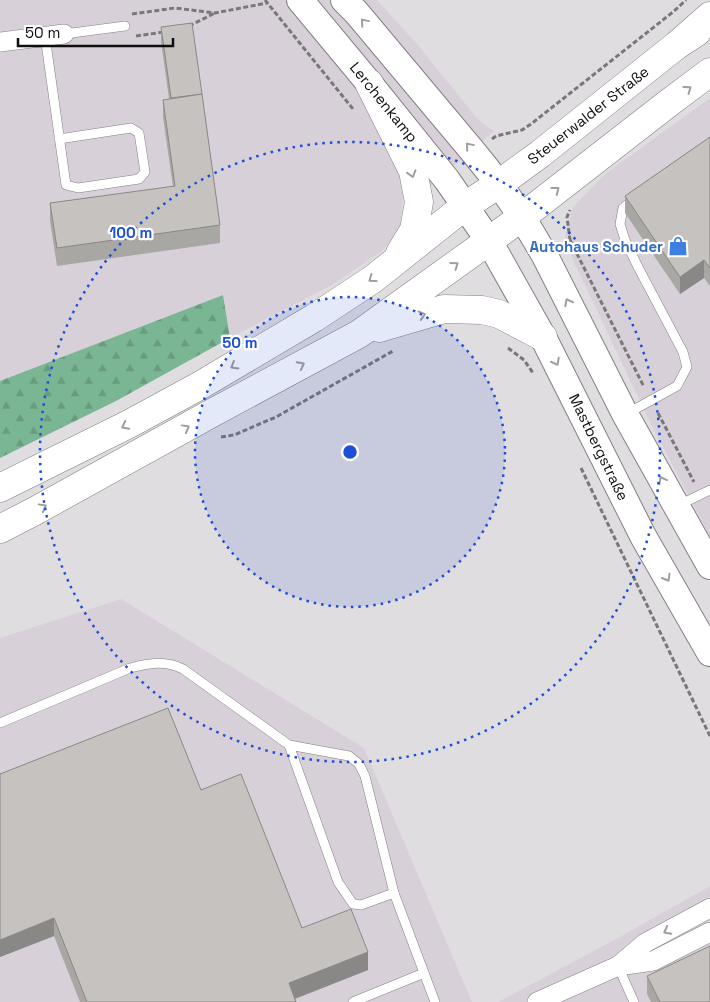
<svg xmlns="http://www.w3.org/2000/svg" width="710" height="1002" viewBox="0 0 710 1002" font-family="'Space Grotesk',sans-serif">
	<style>
		.built { fill: #d8d0d9 }
		.forest { fill: url(#forest-firs) }
		.lines { fill: none; stroke-linecap: round; stroke-linejoin: round }
		.lane-casing { stroke: #838083; stroke-width: 10 }
		.street-casing { stroke: #838083; stroke-width: 20 }
		.secondary-casing { stroke: #838083; stroke-width: 28 }
		.primary-casing { stroke: #838083; stroke-width: 29 }
		.highway-casing { stroke: #838083; stroke-width: 29 }
		.path { stroke: #797779; stroke-width: 3; stroke-dasharray: 5 2.5; stroke-linecap: butt }
		.lane { stroke: #fff; stroke-width: 9 }
		.street { stroke: #fff; stroke-width: 19 }
		.secondary { stroke: #fff; stroke-width: 26 }
		.primary { stroke: #fff; stroke-width: 28 }
		.highway { stroke: #fff; stroke-width: 28 }
		.wall { fill: #a9a7a4 }
		.shaded-wall { fill: #8a8886 }
		.building { fill: #c5c2bf; stroke: #8a8886 }
		.oneway { stroke: #9f9f9f }
		.ring { fill: none; stroke: #1d4ed8; stroke-width: 2.5; stroke-dasharray: 2.5 5 }
		.labels { text-anchor: middle; dominant-baseline: central; stroke-width: 4.5; stroke-linejoin: round; paint-order: stroke }
		.street-label { font-size: 15px; fill: #0f0e0f; stroke: #fff }
		.shop-label { font-size: 15px; font-weight: bold; fill: #366cbe; stroke: #fff; text-anchor: end }
		.centre { fill: #1d4ed8; stroke: #fff; stroke-width: 2.5 }
		.ring-label { font-size: 15px; text-anchor: middle; font-weight: bold; fill: #1d4ed8; stroke: #fff; stroke-width: 4.5; stroke-linejoin: round; paint-order: stroke }
	</style>
	<defs>
		<pattern id="forest-firs" width="22" height="20" patternUnits="userSpaceOnUse" patternTransform="scale(1.25)"><rect width="22" height="20" fill="#7bb694"/><path d="M5 1l3.5 6h-7zM16 11l3.5 6h-7z" fill="#699b7e"/></pattern>
	</defs>
	<rect width="100%" height="100%" fill="#e0dde0"/>
	<g class="built">
		<path d="M0,0H377L417,44L476,117L485,125L494,131L424,192L403,196L400,230L382,251L332,285L230,338L223,295L0,381Z"/>
		<path d="M710,98V537L649,420L564,241L573,207L604,175Z"/>
		<path d="M121,599L364,748L472,1002H0V638Z"/>
		<path d="M710,886V1002H498L618,938Z"/>
	</g>
	<path class="forest" d="M223,295L230,338L116,401L0,458V381Z"/>
	<g class="lines">
		<defs>
			<g id="lane">
				<path d="M64,34L125,26"/>
				<path d="M45,36L66,185L78,188L139,179L145,172L139,133L131,128L59,139"/>
				<path d="M628,413L677,386L687,367L683,352L638,267L625,240L620,224L623,208L634,199"/>
				<path d="M679,505L710,490"/>
				<path d="M0,723L130,668C150,663 165,660 183,669L289,745L349,756L359,764L365,776L394,893L435,1002"/>
				<path d="M289,745L338,882L353,904L361,905L394,893"/>
				<path d="M618,966L634,1002"/>
				<path d="M353,1002L424,973"/>
			</g>
			<g id="street">
				<path d="M0,42L64,34"/>
				<path d="M618,966L645,943L710,908"/>
				<path d="M537,1002L618,966L653,961L710,932"/>
			</g>
			<g id="secondary">
				<path d="M300,0L369,83L447,180L489,241L543,337L643,536L710,653"/>
				<path d="M344,0L356,12L475,154L499,184L522,217L544,254L625,414L710,566"/>
			</g>
			<g id="primary">
				<path d="M369,83L413,171L419,202L414,230L400,253"/>
				<path d="M379,328L444,309L482,310L499,314L543,337"/>
				<path d="M0,488L129,424L199,386L314,318L373,279L465,206L499,184L540,154L677,45L697,32"/>
				<path d="M0,529L35,511L212,413L359,334L522,217L666,105L710,72"/>
			</g>
			<path id="highway" d="M677,45L710,16"/>
		</defs>
		<use href="#lane" class="lane-casing"/>
		<use href="#street" class="street-casing"/>
		<use href="#secondary" class="secondary-casing"/>
		<use href="#primary" class="primary-casing"/>
		<use href="#highway" class="highway-casing"/>
		<g class="path">
			<path d="M265,0L353,109"/>
			<path d="M132,14L175,8L215,13L267,3"/>
			<path d="M189,26L215,13"/>
			<path d="M136,36L164,32"/>
			<path d="M492,139L496,136L522,130L531,124L673,12L686,0"/>
			<path d="M570,240L644,387"/>
			<path d="M563,244L570,240L567,217L570,210"/>
			<path d="M508,348L524,360L533,373"/>
			<path d="M658,413L694,482"/>
			<path d="M221,437L234,435L276,417L393,351"/>
			<path d="M581,468L710,736"/>
		</g>
		<use href="#lane" class="lane"/>
		<use href="#street" class="street"/>
		<use href="#secondary" class="secondary"/>
		<use href="#primary" class="primary"/>
		<use href="#highway" class="highway"/>
	</g>
	<g class="wall">
		<path d="M161,27L202,94L220,225V243L57,266L50,221V203L173,187L163,117V100L169,99L161,41Z"/>
		<path d="M710,137V286L704,278L680,294L625,213V196Z"/>
		<path d="M0,774L201,790L302,928L368,970L295,999L296,1002H80L54,936L0,957Z"/>
		<path d="M647,976L710,1002H651L647,994Z"/>
	</g>
	<g class="shaded-wall">
		<path d="M704,260V278L680,294V277Z"/>
		<path d="M54,918V936L0,957V940Z"/>
		<path d="M368,952V970L289,1001V983Z"/>
	</g>
	<g class="building">
		<path d="M192,23L202,94L171,98L161,27Z"/>
		<path d="M202,94L220,225L57,248L50,203L175,186L163,100Z"/>
		<path d="M710,137V268L704,260L680,277L625,196Z"/>
		<path d="M168,708L201,790L241,774L302,928L351,909L368,952L289,983L296,1002H87L54,918L0,940V774Z"/>
		<path d="M710,946V1002H660L647,976Z"/>
	</g>
	<defs><path id="oneway-chevron" d="M-2-3.5L2.5 0L-2 3.5" fill="none" stroke-width="1.6" stroke-linecap="round" stroke-linejoin="round" transform="scale(1.25)"/></defs>
	<g class="oneway">
		<use href="#oneway-chevron" transform="translate(364 22) rotate(-130)"/>
		<use href="#oneway-chevron" transform="translate(688 89) rotate(-36)"/>
		<use href="#oneway-chevron" transform="translate(469 146) rotate(-130)"/>
		<use href="#oneway-chevron" transform="translate(412 174) rotate(73)"/>
		<use href="#oneway-chevron" transform="translate(556 190) rotate(-38)"/>
		<use href="#oneway-chevron" transform="translate(455 265) rotate(-36)"/>
		<use href="#oneway-chevron" transform="translate(372 279) rotate(144)"/>
		<use href="#oneway-chevron" transform="translate(568 302) rotate(-117)"/>
		<use href="#oneway-chevron" transform="translate(422 315) rotate(-16)"/>
		<use href="#oneway-chevron" transform="translate(556 362) rotate(63)"/>
		<use href="#oneway-chevron" transform="translate(301 365) rotate(-28)"/>
		<use href="#oneway-chevron" transform="translate(234 366) rotate(149)"/>
		<use href="#oneway-chevron" transform="translate(125 426) rotate(153)"/>
		<use href="#oneway-chevron" transform="translate(186 428) rotate(-29)"/>
		<use href="#oneway-chevron" transform="translate(662 480) rotate(-119)"/>
		<use href="#oneway-chevron" transform="translate(43 507) rotate(-29)"/>
		<use href="#oneway-chevron" transform="translate(667 578) rotate(60)"/>
		<use href="#oneway-chevron" transform="translate(667 931) rotate(152)"/>
	</g>
	<circle cx="350" cy="452" r="155" fill="#1d4ed8" fill-opacity=".12"/>
	<g class="ring">
		<circle cx="350" cy="452" r="155"/>
		<circle cx="350" cy="452" r="310"/>
	</g>
	<defs>
		<symbol id="shop-bare" viewBox="-9 -9 18 18"><path d="M-5-2.5h2.3a2.7 3.5 0 0 1 5.4 0H5L5.5 6h-11ZM-1.5-2.5h3a1.5 2.3 0 0 0-3 0Z" fill="#3f7fe0" stroke="#fff" stroke-width="2.5" paint-order="stroke"/></symbol>
	</defs>
	<g fill-rule="evenodd">
		<use href="#shop-bare" x="664" y="232" width="28" height="28"/>
	</g>
	<g class="labels">
		<g class="street-label">
			<text transform="translate(384 102) rotate(51)">Lerchenkamp</text>
			<text transform="translate(588 115) rotate(-38)">Steuerwalder Straße</text>
			<text transform="translate(599 447) rotate(64)">Mastbergstraße</text>
		</g>
		<g class="shop-label">
			<text x="663" y="246">Autohaus Schuder</text>
		</g>
	</g>
	<circle cx="350" cy="452" r="8" class="centre"/>
	<g class="ring-label">
		<text x="131" y="238">100 m</text>
		<text x="240" y="348">50 m</text>
	</g>
	<path d="M18 38v8h155v-8" fill="none" stroke="#0f0e0f" stroke-width="2.5"/>
	<text x="25" y="38" font-size="15" fill="#0f0e0f" stroke="#ffffff" stroke-width="4" paint-order="stroke">50 m</text>
</svg>
